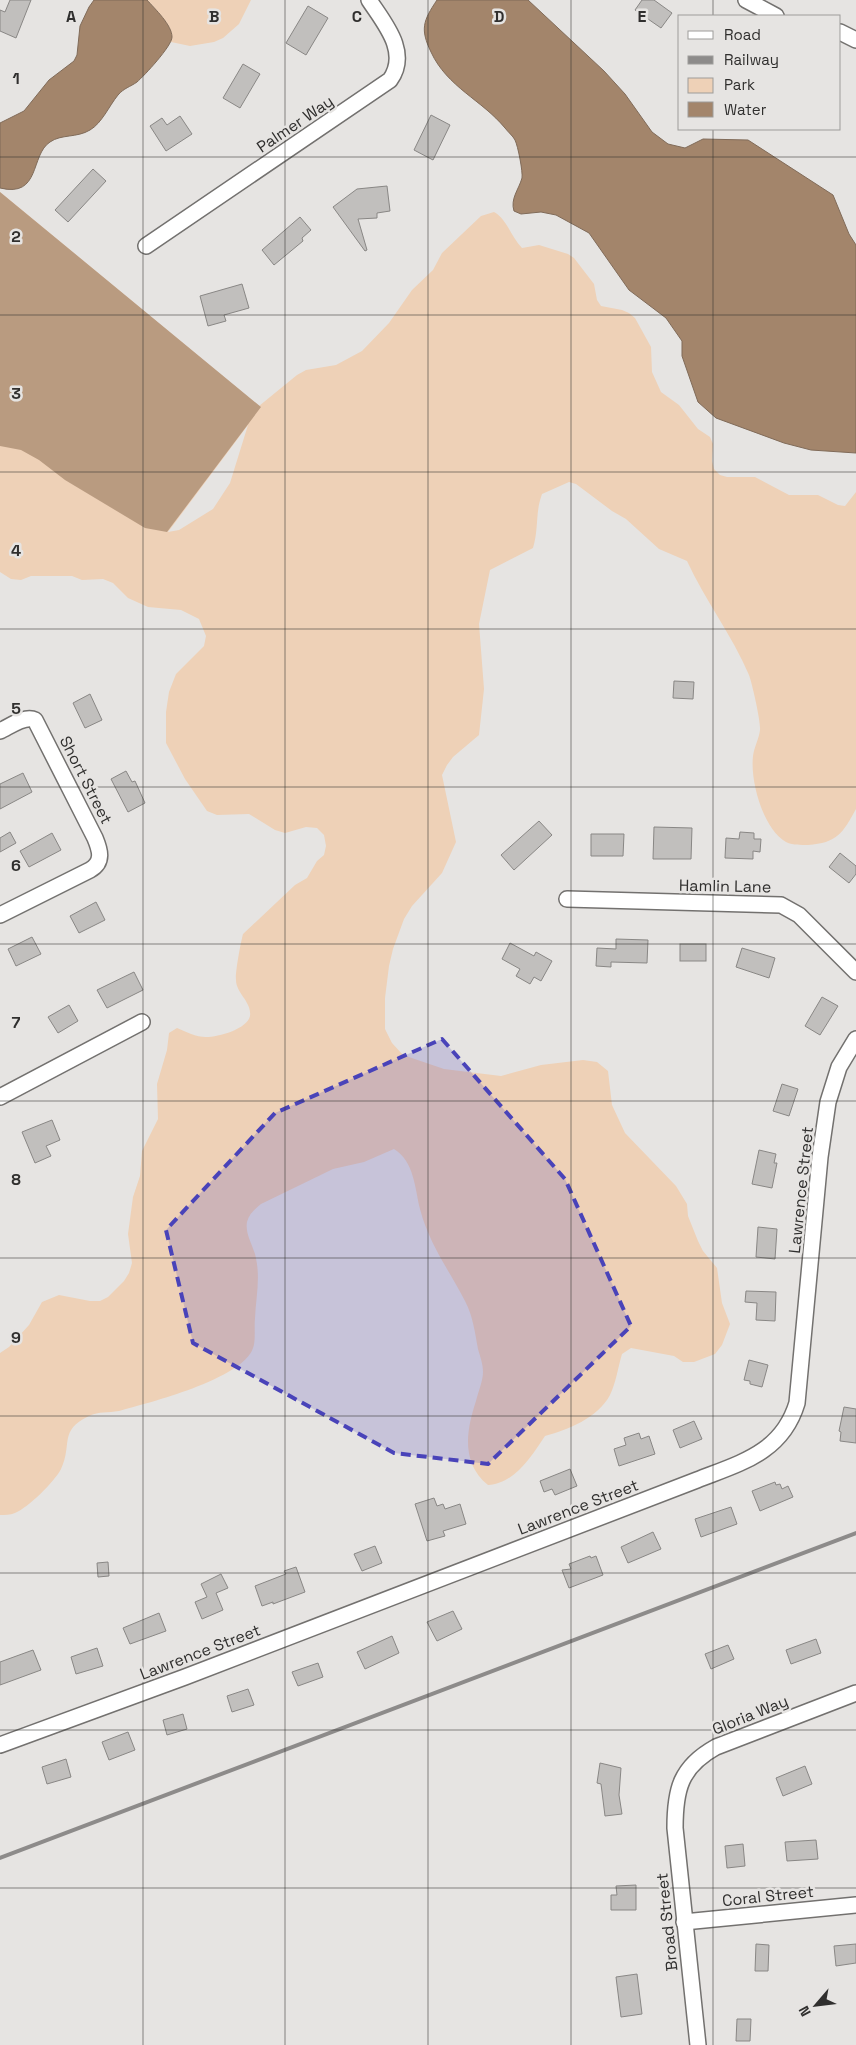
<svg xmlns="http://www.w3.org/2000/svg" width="856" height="2045" viewBox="0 0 856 2045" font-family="'Space Grotesk',sans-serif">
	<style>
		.green { fill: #eed1b7; fill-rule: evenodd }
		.forest { fill: #b99b80 }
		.water { fill: #a3856b; stroke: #806b59 }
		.building { fill: #c1bfbd; stroke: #898785 }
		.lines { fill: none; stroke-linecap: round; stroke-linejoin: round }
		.minor-casing { stroke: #73716f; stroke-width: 18 }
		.minor { stroke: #fff; stroke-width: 15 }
		.rail { stroke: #8d8b8a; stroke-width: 4 }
		.marked { fill: #4943b9; fill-opacity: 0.2; stroke: #4943b9; stroke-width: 4; stroke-dasharray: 10 6; stroke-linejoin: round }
		.grid { fill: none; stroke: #302f2e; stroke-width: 1; stroke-opacity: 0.55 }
		.labels { text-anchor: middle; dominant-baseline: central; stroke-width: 5; stroke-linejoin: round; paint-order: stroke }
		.street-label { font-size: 16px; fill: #302f2e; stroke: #e6e4e2 }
		.grid-label { font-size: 16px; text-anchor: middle; font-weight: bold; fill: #302f2e; stroke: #e6e4e2; stroke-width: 5; stroke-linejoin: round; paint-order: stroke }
	</style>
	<rect width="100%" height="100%" fill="#e6e4e2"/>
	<g class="green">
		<path d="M147,0H251L239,24L223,38L214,42L190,46L171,42C173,26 157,12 147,0Z"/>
		<path d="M0,192L259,406L297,375L306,370L336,365L362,351L389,323L412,290L433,270L442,253L481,216L494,212C507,219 511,237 522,248L539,245L568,254L574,258L594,284L597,300L601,306L622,310L629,313L635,318L651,347L652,372L661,392L679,405L698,429L710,437L713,444L712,461L714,469L720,475L727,477H755L789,495H818L838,505L845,506L856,492V809C843,833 837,843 808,845C801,845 791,845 786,842C763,829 750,781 753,756C754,747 759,739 760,730C761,722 752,683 749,675C732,635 705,600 687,561L659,549L626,519L612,511L576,484L569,482L542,494C535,513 539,528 533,548L490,570L479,624L484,689L479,735L453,757L447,765L442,775L456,842L442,873L412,906L404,919L393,949L389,966L385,998V1029L392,1043L403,1055L444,1069L501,1076L541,1065L583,1060L597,1062L608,1071L612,1105L625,1133L676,1186L687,1204L688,1216L698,1241L703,1251L717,1268L722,1303L730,1324L722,1345L715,1354L694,1362H683L674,1356L631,1348L622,1354C618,1367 616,1383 610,1395C598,1418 567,1430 545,1436C531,1457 514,1484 488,1485C461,1463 466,1431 476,1401C478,1392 483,1381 483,1372C483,1364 480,1356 478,1349C475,1333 473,1316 465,1301C449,1270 429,1244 420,1209C415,1188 414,1161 394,1149L364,1162L333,1169L261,1204C255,1209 249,1214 247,1222C245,1233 252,1244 255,1254C261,1277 256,1296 255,1318C254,1327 256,1340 253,1348C243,1379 148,1403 119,1411C108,1413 99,1411 89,1416C58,1431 73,1444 61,1469C55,1481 28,1508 15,1513C10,1515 5,1515 0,1515V1353L9,1347L29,1325L42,1302L59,1295L90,1301H100L108,1297L124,1281L129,1273L132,1263L128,1234L133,1197L140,1176L142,1151L158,1119L157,1084L167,1050L169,1033L177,1028C186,1032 196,1037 206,1037C219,1037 247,1029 250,1016C252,1002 236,993 236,980C235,973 241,941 243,934L295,885L307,878L317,861L324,855L326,846L324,835L317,828L306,827L285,833L275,830L249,814L217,815L207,811L185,779L166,743V712L169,692L176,674L204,646L206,636L199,619L181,610L148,607L128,598L113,583L103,579L82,580L72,576H31L21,580L11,579L0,572ZM248,425L230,483L213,509L179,530L168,532Z"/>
	</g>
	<path class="forest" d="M0,192L261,407L167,532L145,528L65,480L39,460L21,450L0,446Z"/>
	<g class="water">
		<path d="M94,0H147C155,9 172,25 172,37C172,46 144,76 137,82C130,87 124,88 118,95C109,106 102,123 90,130C77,138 61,134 50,142C30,155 41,198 0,188V123L24,111L49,80L74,61L77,55L80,26L89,7Z"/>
		<path d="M437,0H528L604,71L625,94L652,132L668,144L685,148L703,139L748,140L833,195L849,234L856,245V453L811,450L784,443L716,418L698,402L682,356V341L666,318L629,290L589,233L556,215L541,212L521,214L514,211C510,199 519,189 522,178C523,172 518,146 515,140C513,136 508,132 505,128C482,100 447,87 431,52C420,29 423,21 437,0Z"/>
	</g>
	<g class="building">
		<path d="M10,0H31L16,38L0,31V10L5,12Z"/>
		<path d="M642,0H654L672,13L661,28L635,10Z"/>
		<path d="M308,6L328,18L306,55L286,43Z"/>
		<path d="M243,64L260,74L240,108L223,98Z"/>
		<path d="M431,115L450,125L433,160L414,150Z"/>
		<path d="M180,116L192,134L166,151L150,126L162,118L167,125Z"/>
		<path d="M93,169L106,181L68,222L55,210Z"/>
		<path d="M387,186L390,211L377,213V218L358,219L367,250L365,251L333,207L357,189Z"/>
		<path d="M300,217L311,230L302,238L303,241L274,265L262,250Z"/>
		<path d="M242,284L249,308L224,315L226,321L208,326L200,296Z"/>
		<path d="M674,681L694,682L693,699L673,698Z"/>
		<path d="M90,694L102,720L85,728L73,703Z"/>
		<path d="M126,771L132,782L135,781L145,803L128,812L111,779Z"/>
		<path d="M23,773L32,792L0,809V784Z"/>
		<path d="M539,821L552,835L514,870L501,855Z"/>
		<path d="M654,827L692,828L691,859H653Z"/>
		<path d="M10,832L16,843L0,852V838Z"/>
		<path d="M740,832L754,833V839H761L760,852L753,851V859L725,858L726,838L739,839Z"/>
		<path d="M52,833L61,850L29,867L20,851Z"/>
		<path d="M591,834H624L623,856H591Z"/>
		<path d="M840,853L856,866V874L849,883L829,867Z"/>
		<path d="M96,902L105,920L79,933L70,916Z"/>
		<path d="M32,937L41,954L16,966L8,949Z"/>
		<path d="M616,939L648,940L647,963L611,962V967L596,966L597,948L616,949Z"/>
		<path d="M510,943L534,956L536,952L552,961L541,981L534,977L530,984L516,976L520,969L502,959Z"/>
		<rect x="680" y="944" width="26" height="17"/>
		<path d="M742,948L775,958L769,978L736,967Z"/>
		<path d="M134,972L143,990L107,1008L97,990Z"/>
		<path d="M822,997L838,1006L820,1035L805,1026Z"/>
		<path d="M69,1005L78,1021L58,1033L48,1017Z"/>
		<path d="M782,1084L798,1089L789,1116L773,1111Z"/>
		<path d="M52,1120L60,1140L46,1146L51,1156L35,1163L22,1132Z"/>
		<path d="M759,1150L776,1154L774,1163H777L772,1188L752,1184Z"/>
		<path d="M758,1227L777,1229L775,1259L756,1257Z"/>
		<path d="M746,1291L776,1292L775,1321L756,1320L757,1303L745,1302Z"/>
		<path d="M749,1360L768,1365L762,1387L750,1384V1381L744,1380Z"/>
		<path d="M844,1407L856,1409V1443L840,1441L841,1432L839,1431Z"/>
		<path d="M694,1421L702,1439L680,1448L673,1430Z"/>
		<path d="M639,1433L641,1439L649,1436L655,1454L619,1466L614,1449L626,1445L624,1438Z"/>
		<path d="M570,1469L577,1486L555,1495L552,1489L544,1492L540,1481Z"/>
		<path d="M775,1482L776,1485L780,1484L782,1489L788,1486L793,1497L760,1511L752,1491Z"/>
		<path d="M434,1498L437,1506L443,1504L445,1509L460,1504L466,1524L443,1531L445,1536L427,1541L415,1504Z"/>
		<path d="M731,1507L737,1524L701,1537L695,1519Z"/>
		<path d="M653,1532L661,1549L628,1563L621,1547Z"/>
		<path d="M375,1546L382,1563L362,1571L354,1554Z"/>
		<path d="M590,1556L591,1558L596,1556L603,1575L569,1588L562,1570L571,1569L569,1564Z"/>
		<path d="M108,1562L109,1576L98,1577L97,1563Z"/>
		<path d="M296,1567L305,1592L273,1604V1602L262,1606L255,1586L286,1574L284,1571Z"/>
		<path d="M221,1574L228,1588L216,1593L223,1610L202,1619L195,1602L207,1597L201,1584Z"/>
		<path d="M453,1611L462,1629L437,1641L427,1622Z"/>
		<path d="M159,1613L166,1631L130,1644L123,1628Z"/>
		<path d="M392,1636L399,1653L365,1669L357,1652Z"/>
		<path d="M816,1639L821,1653L791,1664L786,1650Z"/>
		<path d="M728,1645L734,1659L711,1669L705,1654Z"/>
		<path d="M97,1648L103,1666L76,1674L71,1657Z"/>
		<path d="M33,1650L41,1670L0,1685V1662Z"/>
		<path d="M318,1663L323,1677L298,1686L292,1672Z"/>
		<path d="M248,1689L254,1705L232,1712L227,1696Z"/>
		<path d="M183,1714L187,1729L167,1735L163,1720Z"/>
		<path d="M128,1732L135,1750L109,1760L102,1742Z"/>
		<path d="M66,1759L71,1777L47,1784L42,1767Z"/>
		<path d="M600,1763L621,1768L619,1795L622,1814L605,1816L601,1784L597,1783Z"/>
		<path d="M805,1766L812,1784L783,1796L776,1778Z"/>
		<path d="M816,1840L818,1859L787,1861L785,1842Z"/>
		<path d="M743,1844L745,1866L727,1868L725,1846Z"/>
		<path d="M636,1885V1910H611V1895H617L616,1886Z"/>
		<path d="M756,1944L769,1945L768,1971H755Z"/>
		<path d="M856,1944V1963L836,1966L834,1946Z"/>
		<path d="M637,1974L642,2014L621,2017L616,1977Z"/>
		<path d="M737,2019H751L750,2041H736Z"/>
	</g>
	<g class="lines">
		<defs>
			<g id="minor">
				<path d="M746,0L776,16"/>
				<path d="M840,32L856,40"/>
				<path d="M146,246L390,80C410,52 384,23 369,0"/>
				<path d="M0,731C9,727 25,715 35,720L95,838C100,850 104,862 90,870L0,915"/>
				<path d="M567,899L781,905L799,915L856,972"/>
				<path d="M0,1097L142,1022"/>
				<path d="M0,1745L185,1677L697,1480C740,1463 782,1453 797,1403L820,1157L828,1102L839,1067L856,1039"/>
				<path d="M684,1922L856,1905"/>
				<path d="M698,2045L675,1828C675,1790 680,1767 716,1747L856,1693"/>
			</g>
		</defs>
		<use href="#minor" class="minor-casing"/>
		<use href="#minor" class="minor"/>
		<path class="rail" d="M0,1858L856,1533"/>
	</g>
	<path class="marked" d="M442,1039L565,1179L631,1326L488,1464L394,1453L193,1343L166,1230L275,1113Z"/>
	<path class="grid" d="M143,0V2045M285,0V2045M428,0V2045M571,0V2045M713,0V16M713,129V2045M0,157H856M0,315H856M0,472H856M0,629H856M0,787H856M0,944H856M0,1101H856M0,1258H856M0,1416H856M0,1573H856M0,1730H856M0,1888H856"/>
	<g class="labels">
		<g class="street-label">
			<text transform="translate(295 124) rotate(-34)">Palmer Way</text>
			<text transform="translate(86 780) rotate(63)">Short Street</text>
			<text transform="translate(725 886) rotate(1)">Hamlin Lane</text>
			<text transform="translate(801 1190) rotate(-84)">Lawrence Street</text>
			<text transform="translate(578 1507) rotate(-21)">Lawrence Street</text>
			<text transform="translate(200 1652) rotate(-21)">Lawrence Street</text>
			<text transform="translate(750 1715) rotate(-22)">Gloria Way</text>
			<text transform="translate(768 1896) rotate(-6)">Coral Street</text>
			<text transform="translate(667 1922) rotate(-96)">Broad Street</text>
		</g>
	</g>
	<g class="grid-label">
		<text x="71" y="22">A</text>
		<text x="214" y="22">B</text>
		<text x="357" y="22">C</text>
		<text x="499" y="22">D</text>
		<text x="642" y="22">E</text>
		<text x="16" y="84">1</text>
		<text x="16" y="242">2</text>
		<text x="16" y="399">3</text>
		<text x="16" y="556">4</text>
		<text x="16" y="714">5</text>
		<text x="16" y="871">6</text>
		<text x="16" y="1028">7</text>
		<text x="16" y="1185">8</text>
		<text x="16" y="1343">9</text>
	</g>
	<rect x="678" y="15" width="162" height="115" fill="#e6e4e2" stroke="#9d9c9a"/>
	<rect x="688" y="31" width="25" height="8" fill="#ffffff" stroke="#9d9c9a"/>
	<text x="724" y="40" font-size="15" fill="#302f2e">Road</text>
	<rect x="688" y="56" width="25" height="8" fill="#8d8b8a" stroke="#9d9c9a"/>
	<text x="724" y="65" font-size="15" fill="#302f2e">Railway</text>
	<rect x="688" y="78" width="25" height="15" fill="#eed1b7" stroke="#9d9c9a"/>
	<text x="724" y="90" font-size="15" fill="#302f2e">Park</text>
	<rect x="688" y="102" width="25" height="15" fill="#a3856b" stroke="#9d9c9a"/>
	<text x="724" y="115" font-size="15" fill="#302f2e">Water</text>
	<g transform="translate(816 2005) rotate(242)" stroke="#e6e4e2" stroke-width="4" paint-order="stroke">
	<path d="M0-4L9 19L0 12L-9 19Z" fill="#302f2e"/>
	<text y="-8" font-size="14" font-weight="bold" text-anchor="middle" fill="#302f2e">N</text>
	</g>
</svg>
